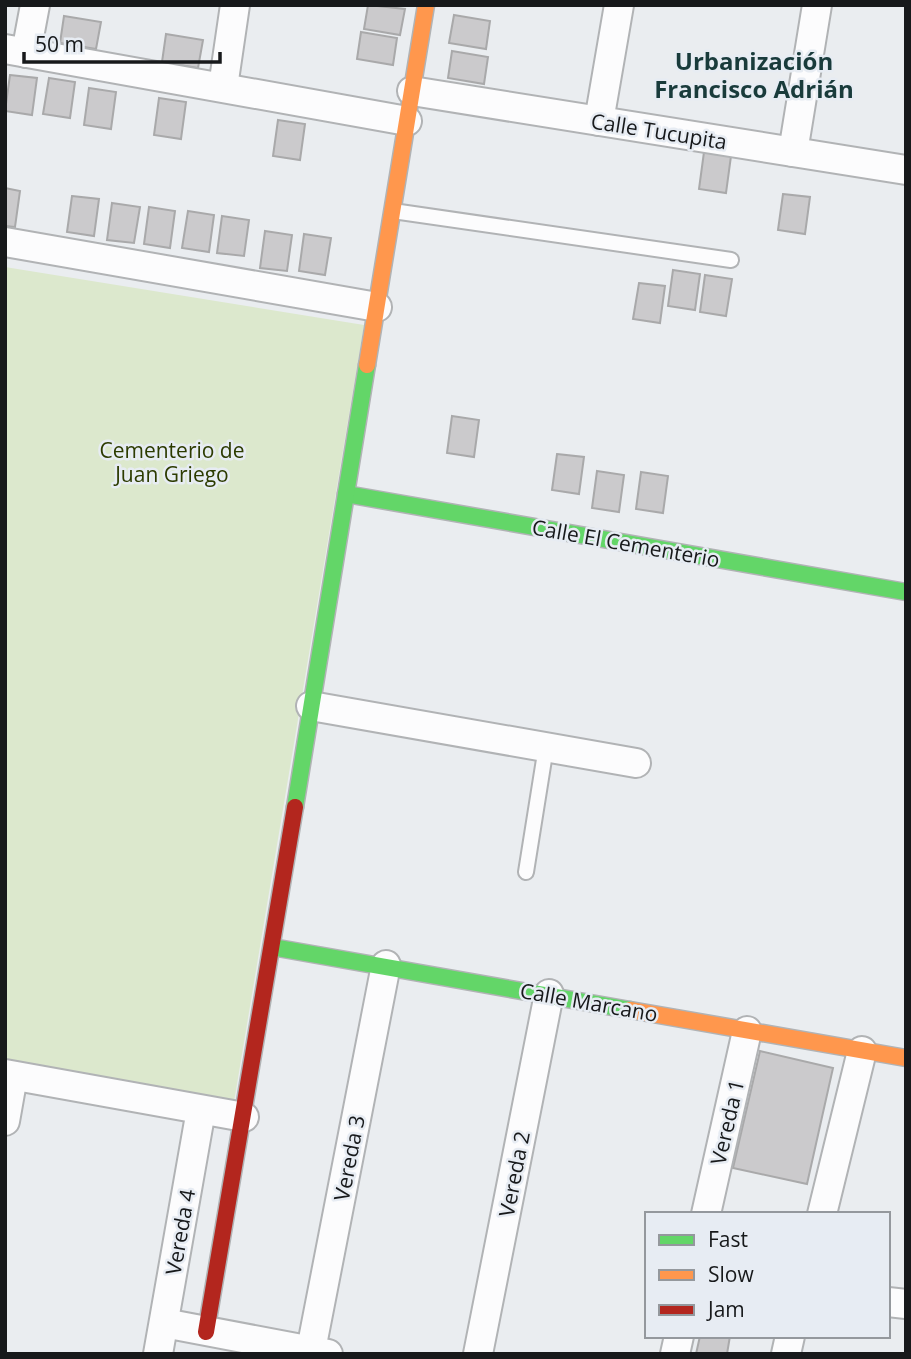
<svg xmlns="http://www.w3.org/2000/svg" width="911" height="1359" viewBox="0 0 911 1359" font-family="'Open Sans',sans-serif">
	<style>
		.green { fill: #dce8cd }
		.building { fill: #cbcacc; stroke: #a9a9aa; stroke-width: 2 }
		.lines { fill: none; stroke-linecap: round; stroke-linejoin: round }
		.lane-casing { stroke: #b1b3b5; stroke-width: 18 }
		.street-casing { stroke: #b1b3b5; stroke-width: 32 }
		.fast-casing { stroke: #b1b3b5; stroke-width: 19 }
		.slow-casing { stroke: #b1b3b5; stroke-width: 19 }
		.jam-casing { stroke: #b1b3b5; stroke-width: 19 }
		.lane { stroke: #fcfcfd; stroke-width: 14 }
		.street { stroke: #fcfcfd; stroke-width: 28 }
		.fast { stroke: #63d668; stroke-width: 16 }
		.slow { stroke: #ff974d; stroke-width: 16 }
		.jam { stroke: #b3261e; stroke-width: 16 }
		.labels { text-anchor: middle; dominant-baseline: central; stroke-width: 5; stroke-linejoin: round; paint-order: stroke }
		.street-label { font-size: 21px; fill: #17191b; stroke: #e7ecf3 }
		.park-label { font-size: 21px; fill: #2c3b00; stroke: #e7ecf3 }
		.quarter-label { font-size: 24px; font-weight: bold; fill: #193b3b; stroke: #e7ecf3 }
	</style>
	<rect width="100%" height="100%" fill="#eaedf0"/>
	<path class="green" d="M5,267L364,325L234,1102L5,1062Z"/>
	<g class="building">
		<path d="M368,5L405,9L400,35L364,29Z"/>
		<path d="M454,15L490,21L486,49L449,43Z"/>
		<path d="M64,16L101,22L96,49L60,43Z"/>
		<path d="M361,32L397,38L393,65L357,59Z"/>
		<path d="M166,34L203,40L198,68L162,62Z"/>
		<path d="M452,51L488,57L484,84L448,78Z"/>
		<path d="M10,75L37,78L32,115L5,111Z"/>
		<path d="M49,78L75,82L70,118L43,114Z"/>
		<path d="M89,88L116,92L111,129L84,125Z"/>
		<path d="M159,98L186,102L181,139L154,135Z"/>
		<path d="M278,120L305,124L300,160L273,156Z"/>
		<path d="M704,152L731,156L726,193L699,189Z"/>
		<path d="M5,188L20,191L15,227L5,226Z"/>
		<path d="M783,194L810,197L805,234L778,230Z"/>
		<path d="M72,196L99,199L94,236L67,232Z"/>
		<path d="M112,203L140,207L134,243L107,240Z"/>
		<path d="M149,207L175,211L170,248L144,244Z"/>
		<path d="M188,211L214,215L209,252L182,248Z"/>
		<path d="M222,216L249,220L244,256L217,253Z"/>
		<path d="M265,231L292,235L287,271L260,268Z"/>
		<path d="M304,234L331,238L325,275L299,271Z"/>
		<path d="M673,270L700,274L695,310L668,306Z"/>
		<path d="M705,275L732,279L726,316L700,312Z"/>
		<path d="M639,283L665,286L660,323L633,319Z"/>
		<path d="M452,416L479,420L474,457L447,453Z"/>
		<path d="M557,454L584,457L579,494L552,490Z"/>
		<path d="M597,471L624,475L619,512L592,508Z"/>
		<path d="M641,472L668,476L663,513L636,509Z"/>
		<path d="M760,1051L833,1068L807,1184L733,1168Z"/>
		<path d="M700,1336H730L727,1354H696Z"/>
	</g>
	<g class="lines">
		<defs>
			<g id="lane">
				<path d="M393,211L731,260"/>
				<path d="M526,872L546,747"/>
			</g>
			<g id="street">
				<path d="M5,49L407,121"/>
				<path d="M26,53L35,5"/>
				<path d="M223,87L235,5"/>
				<path d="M412,91L906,170"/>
				<path d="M599,121L619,5"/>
				<path d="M793,152L817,5"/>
				<path d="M5,242L377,307"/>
				<path d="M311,706L636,763"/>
				<path d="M5,1074L244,1117"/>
				<path d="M5,1121L13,1076"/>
				<path d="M706,1214L747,1031"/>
				<path d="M822,1214L862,1051"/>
				<path d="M888,1302L906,1304"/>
				<path d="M164,1323L328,1354"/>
				<path d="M311,1350L386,965"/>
				<path d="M158,1354L201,1110"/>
				<path d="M478,1354L549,994"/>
				<path d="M675,1354L679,1336"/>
				<path d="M786,1354L790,1336"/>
			</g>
			<g id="fast">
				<path d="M346,494L906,592"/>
				<path d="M295,807L367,365"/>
				<path d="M272,947L630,1010"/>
			</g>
			<g id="slow">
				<path d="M367,365L426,5"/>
				<path d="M630,1010L906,1058"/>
			</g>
			<path id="jam" d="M206,1332L295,807"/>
		</defs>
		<use href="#lane" class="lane-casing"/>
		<use href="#street" class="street-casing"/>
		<use href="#fast" class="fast-casing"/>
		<use href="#slow" class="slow-casing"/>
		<use href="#jam" class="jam-casing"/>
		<use href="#lane" class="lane"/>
		<use href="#street" class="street"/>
		<use href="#fast" class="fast"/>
		<use href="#slow" class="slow"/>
		<use href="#jam" class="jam"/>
	</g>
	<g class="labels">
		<g class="street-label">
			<text transform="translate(659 131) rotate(9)">Calle Tucupita</text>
			<text transform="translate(626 543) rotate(10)">Calle El Cementerio</text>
			<text transform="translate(589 1002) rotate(10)">Calle Marcano</text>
			<text transform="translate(727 1122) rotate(-77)">Vereda 1</text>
			<text transform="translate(349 1158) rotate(-79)">Vereda 3</text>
			<text transform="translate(514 1174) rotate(-79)">Vereda 2</text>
			<text transform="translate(180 1232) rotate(-80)">Vereda 4</text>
		</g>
		<g class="park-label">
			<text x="172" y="450">Cementerio de<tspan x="172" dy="24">Juan Griego</tspan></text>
		</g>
		<g class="quarter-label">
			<text x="754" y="60">Urbanización<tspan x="754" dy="28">Francisco Adrián</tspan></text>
		</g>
	</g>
	<rect width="911" height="1359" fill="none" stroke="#17191b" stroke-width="14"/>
	<rect x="645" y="1212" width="245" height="126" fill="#e7ecf3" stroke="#94989d" stroke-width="2"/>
	<rect x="659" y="1235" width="35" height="10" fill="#63d668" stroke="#94989d" stroke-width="2"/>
	<text x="708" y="1247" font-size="21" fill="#17191b">Fast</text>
	<rect x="659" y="1270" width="35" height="10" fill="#ff974d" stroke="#94989d" stroke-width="2"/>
	<text x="708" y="1282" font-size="21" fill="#17191b">Slow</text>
	<rect x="659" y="1305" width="35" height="10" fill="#b3261e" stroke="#94989d" stroke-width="2"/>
	<text x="708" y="1317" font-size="21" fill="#17191b">Jam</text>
	<path d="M24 52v10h196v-10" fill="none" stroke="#17191b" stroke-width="3.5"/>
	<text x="35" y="52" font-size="21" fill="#17191b" stroke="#e7ecf3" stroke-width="5" paint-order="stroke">50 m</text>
</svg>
